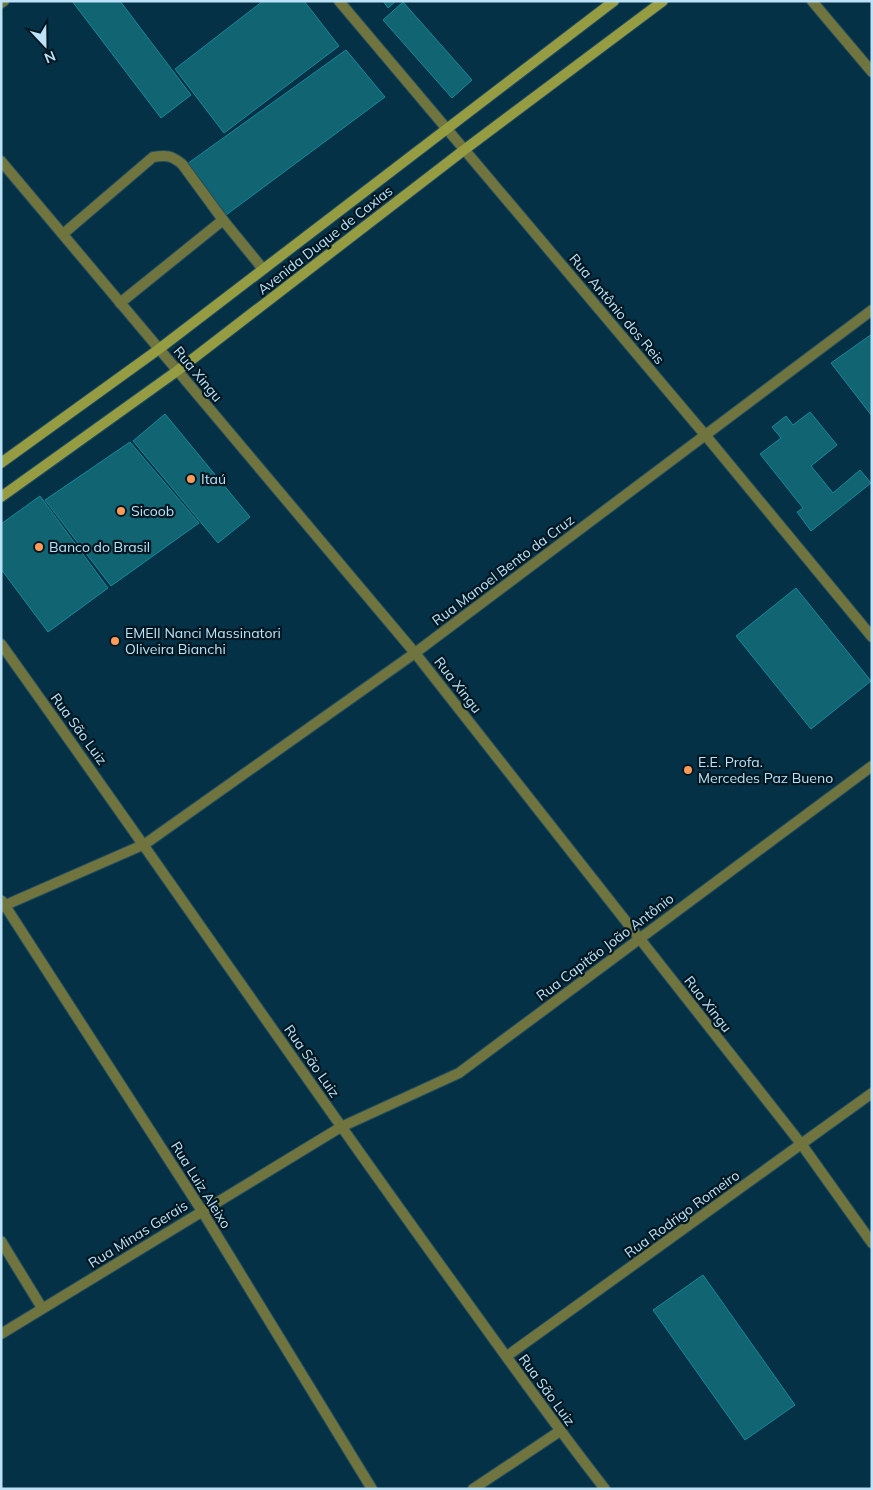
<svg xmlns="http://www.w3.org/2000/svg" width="873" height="1490" viewBox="0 0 873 1490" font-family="Mulish,sans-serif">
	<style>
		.building { fill: #116573; stroke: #18889b }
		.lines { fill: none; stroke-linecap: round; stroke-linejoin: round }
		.lane-casing { stroke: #224d61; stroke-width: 12 }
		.street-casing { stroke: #224d61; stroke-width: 12 }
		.secondary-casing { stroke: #224d61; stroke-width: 12 }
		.lane { stroke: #70743e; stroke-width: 10 }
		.street { stroke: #70743e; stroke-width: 10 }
		.secondary { stroke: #969c42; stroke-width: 10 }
		.poi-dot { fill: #ff9b59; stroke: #011823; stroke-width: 2 }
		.labels { text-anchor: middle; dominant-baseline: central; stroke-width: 4.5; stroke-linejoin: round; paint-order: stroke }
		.street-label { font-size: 14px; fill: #bde2f7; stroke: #011823 }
		.poi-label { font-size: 14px; fill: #bde2f7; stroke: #011823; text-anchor: start }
	</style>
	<rect width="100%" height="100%" fill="#043145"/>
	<g class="building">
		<path d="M72,1H120L191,95L161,118Z"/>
		<path d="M263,1H304L339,46L224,133L175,69Z"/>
		<path d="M383,1H396L388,8Z"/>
		<path d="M403,2L472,80L452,98L383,20Z"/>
		<path d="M346,50L385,97L226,215L187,164Z"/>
		<path d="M872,334V416L831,363Z"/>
		<path d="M810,412L837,445L811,466L833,493L860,470L871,483L811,531L797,512L803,508L760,454L781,438L772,427L786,416L793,425Z"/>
		<path d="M165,414L250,517L218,543L133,441Z"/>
		<path d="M130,442L199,523L111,586L45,500Z"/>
		<path d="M40,496L108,588L48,632L1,569V524Z"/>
		<path d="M796,588L871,681L811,729L736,636Z"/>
		<path d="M703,1275L795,1405L745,1440L653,1310Z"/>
	</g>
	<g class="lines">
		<defs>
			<g id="lane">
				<path d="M63,234L153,157C166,155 171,155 182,164L223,220L263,269"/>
				<path d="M120,303L223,220"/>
			</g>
			<g id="street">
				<path d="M339,1L706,436L872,637"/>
				<path d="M812,1L872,72"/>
				<path d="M1,3L4,1"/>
				<path d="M1,161L415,653L802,1145L872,1243"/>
				<path d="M1,644C148,849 290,1057 438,1262C493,1338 547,1415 605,1489"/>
				<path d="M2,901L202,1211L372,1489"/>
				<path d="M1,907L145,844L415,653L872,310"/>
				<path d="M1,1241L42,1308"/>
				<path d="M1,1334L341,1127L459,1073L872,766"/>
				<path d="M507,1356L872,1093"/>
				<path d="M473,1489L560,1431"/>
			</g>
			<g id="secondary">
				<path d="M1,463L159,349L614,1"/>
				<path d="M1,497L177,371L464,150L663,1"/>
			</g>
		</defs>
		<use href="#lane" class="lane-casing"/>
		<use href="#street" class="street-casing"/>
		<use href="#secondary" class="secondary-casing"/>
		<use href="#lane" class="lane"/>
		<use href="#street" class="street"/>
		<use href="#secondary" class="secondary"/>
	</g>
	<g class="poi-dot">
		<circle cx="191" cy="479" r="5"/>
		<circle cx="121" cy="511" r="5"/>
		<circle cx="39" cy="547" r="5"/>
		<circle cx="115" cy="641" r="5"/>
		<circle cx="688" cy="770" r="5"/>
	</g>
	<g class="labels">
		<g class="street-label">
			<text transform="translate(325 240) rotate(-38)">Avenida Duque de Caxias</text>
			<text transform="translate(617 309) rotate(50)">Rua Antônio dos Reis</text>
			<text transform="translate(198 374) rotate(50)">Rua Xingu</text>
			<text transform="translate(503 570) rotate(-37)">Rua Manoel Bento da Cruz</text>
			<text transform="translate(458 685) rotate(52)">Rua Xingu</text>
			<text transform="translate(79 729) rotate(54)">Rua São Luiz</text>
			<text transform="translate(605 947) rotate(-37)">Rua Capitão João Antônio</text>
			<text transform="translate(708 1004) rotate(52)">Rua Xingu</text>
			<text transform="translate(312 1061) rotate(55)">Rua São Luiz</text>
			<text transform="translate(201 1185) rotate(58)">Rua Luiz Aleixo</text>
			<text transform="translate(682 1214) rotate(-36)">Rua Rodrigo Romeiro</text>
			<text transform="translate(138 1234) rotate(-32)">Rua Minas Gerais</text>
			<text transform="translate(547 1390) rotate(54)">Rua São Luiz</text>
		</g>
		<g class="poi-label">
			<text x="201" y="479">Itaú</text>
			<text x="131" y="511">Sicoob</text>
			<text x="49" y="547">Banco do Brasil</text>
			<text x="125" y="633">EMEII Nanci Massinatori<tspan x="125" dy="16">Oliveira Bianchi</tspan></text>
			<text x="698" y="762">E.E. Profa.<tspan x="698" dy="16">Mercedes Paz Bueno</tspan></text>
		</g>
	</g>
	<rect width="873" height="1490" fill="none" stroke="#bde2f7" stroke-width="5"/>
	<g transform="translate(45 45) rotate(158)" stroke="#011823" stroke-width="4" paint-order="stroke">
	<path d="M0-4L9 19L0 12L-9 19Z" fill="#bde2f7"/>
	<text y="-8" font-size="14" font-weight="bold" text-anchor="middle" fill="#bde2f7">N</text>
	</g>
</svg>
